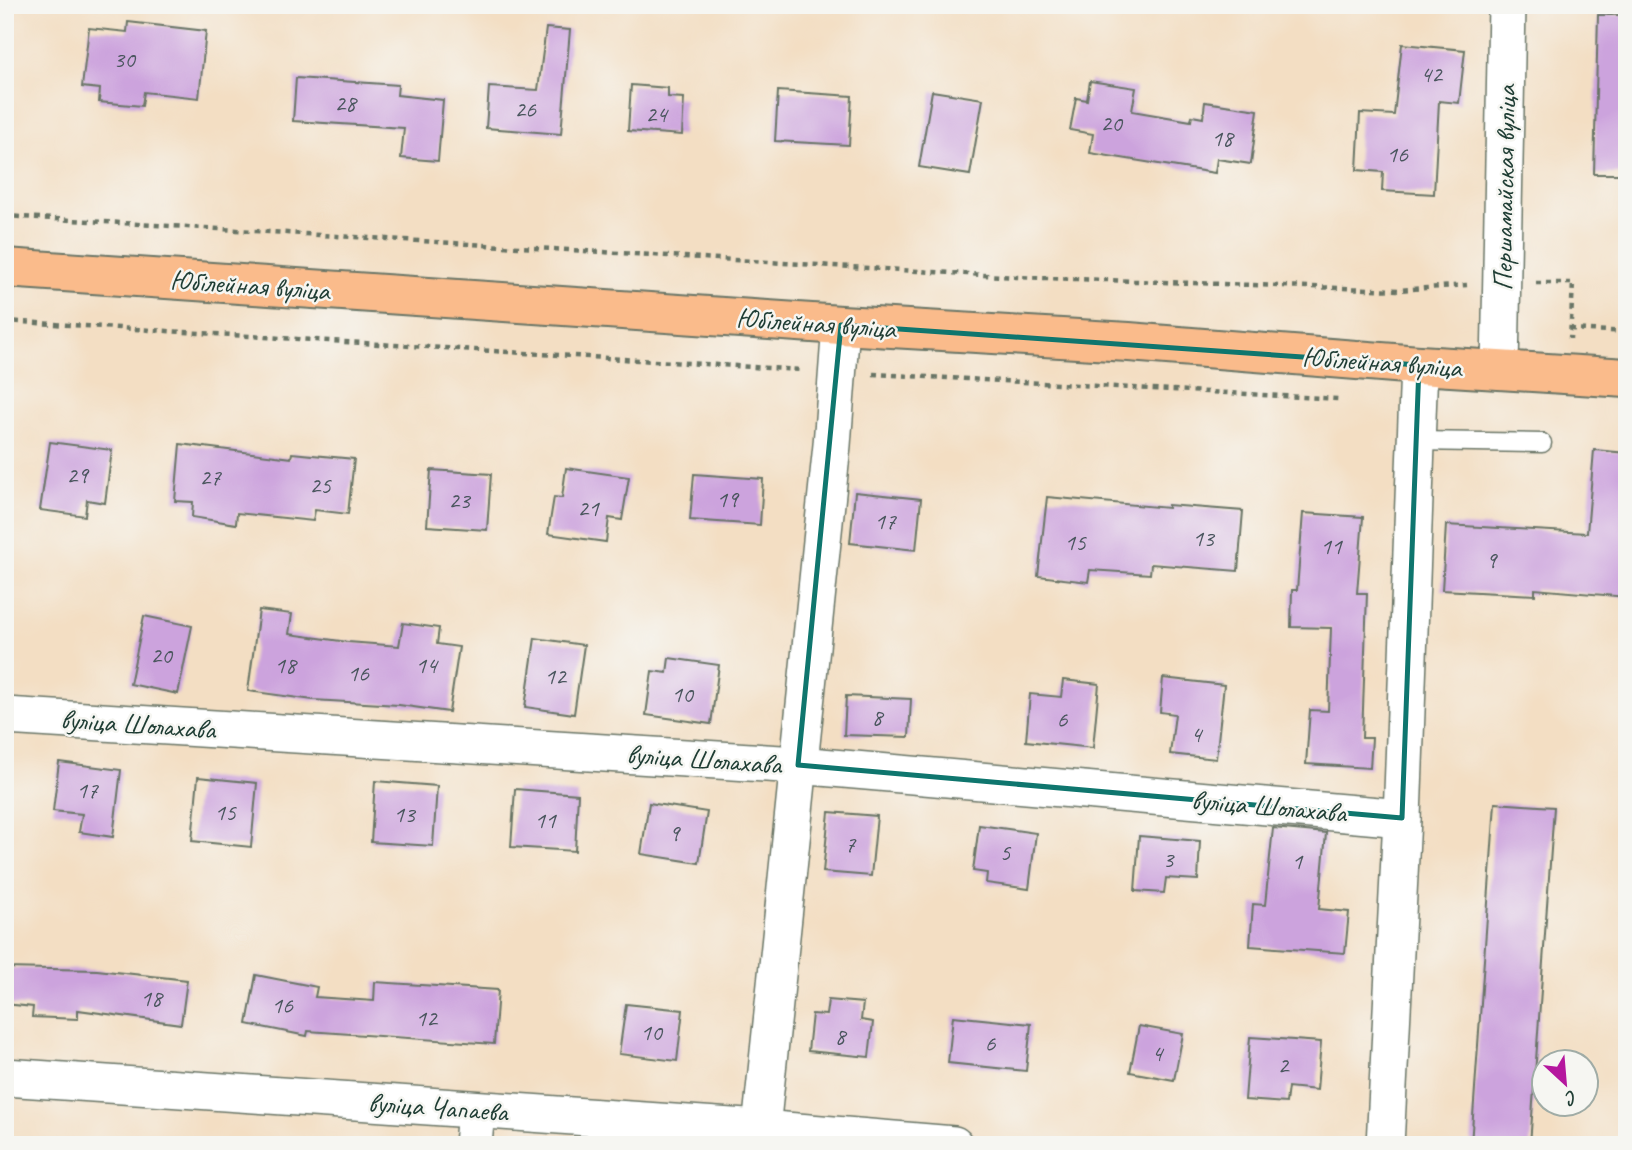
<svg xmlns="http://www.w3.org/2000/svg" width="1632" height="1150" viewBox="0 0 1632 1150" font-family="Caveat,sans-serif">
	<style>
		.building { fill: #cca3dd }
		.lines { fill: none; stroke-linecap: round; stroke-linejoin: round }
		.service-casing { stroke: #697566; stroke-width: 21 }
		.minor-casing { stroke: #697566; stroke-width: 40 }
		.primary-casing { stroke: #697566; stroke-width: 42 }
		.path { stroke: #697566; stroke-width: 4.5; stroke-dasharray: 5 5; stroke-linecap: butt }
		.service { stroke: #fff; stroke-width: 18 }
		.minor { stroke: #fff; stroke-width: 37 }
		.primary { stroke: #fabb8b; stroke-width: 38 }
		.marked { fill: none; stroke: #0f766e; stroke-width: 5; stroke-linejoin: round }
		.labels { text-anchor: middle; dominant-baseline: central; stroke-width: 5; stroke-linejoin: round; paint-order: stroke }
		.number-label { font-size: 24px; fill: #4a565e }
		.street-label { font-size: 28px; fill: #1f3d34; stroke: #f6f6f2 }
	</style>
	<rect width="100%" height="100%" fill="#f6f6f2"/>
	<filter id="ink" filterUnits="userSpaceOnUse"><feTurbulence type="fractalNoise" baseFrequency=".0143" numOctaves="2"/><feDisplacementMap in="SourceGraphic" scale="14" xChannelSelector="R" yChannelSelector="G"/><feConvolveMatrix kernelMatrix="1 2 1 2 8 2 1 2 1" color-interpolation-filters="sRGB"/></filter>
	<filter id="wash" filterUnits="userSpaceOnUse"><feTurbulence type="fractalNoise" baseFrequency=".00686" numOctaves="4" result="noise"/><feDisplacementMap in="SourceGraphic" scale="28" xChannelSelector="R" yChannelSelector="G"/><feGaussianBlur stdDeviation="1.57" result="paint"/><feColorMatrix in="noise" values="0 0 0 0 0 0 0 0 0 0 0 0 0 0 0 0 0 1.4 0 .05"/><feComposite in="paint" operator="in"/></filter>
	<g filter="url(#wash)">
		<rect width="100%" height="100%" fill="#f3dec3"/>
		<g id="blocks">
			<g class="building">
				<path d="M1598,15H1627V174H1594Z"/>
				<path d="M128,22L206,31L199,98L144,92L142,106L99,102L100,89L82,87L89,28L127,32Z"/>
				<path d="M546,28L570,30L561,134L486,128L489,87L538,90Z"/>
				<path d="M1402,44L1465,50L1459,103L1439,101L1434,194L1382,191L1383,172L1357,170L1360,113L1394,115Z"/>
				<path d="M296,78L398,85L397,95L443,100L438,161L401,158L404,128L293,121Z"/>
				<path d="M1090,81L1136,88L1132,111L1191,121L1192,116L1203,118L1205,102L1258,110L1251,164L1217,159L1215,173L1090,153L1093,134L1070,130L1076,98L1087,100Z"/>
				<path d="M631,85L668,88V97L684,98L682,135L628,131Z"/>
				<path d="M778,91L852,96L849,145L775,141Z"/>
				<path d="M932,91L983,99L970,175L919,167Z"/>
				<path d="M50,442L112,450L105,503L87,500L85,516L40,510Z"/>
				<path d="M180,444L291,458L292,453L354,459L348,514L315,510L313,521L237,513L236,524L192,517L193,502L175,501Z"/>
				<path d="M1594,450L1627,453V597L1535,589V595L1442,590L1446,525L1587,533Z"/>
				<path d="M566,468L629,477L622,520L609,518L606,542L548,534L554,497L562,498Z"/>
				<path d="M431,470L491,474L487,530L427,526Z"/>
				<path d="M694,474L763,479L760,525L690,520Z"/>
				<path d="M855,492L921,499L916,550L850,543Z"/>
				<path d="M1047,497L1168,508V505L1243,511L1238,571L1151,564L1150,574L1090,570L1088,582L1038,576Z"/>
				<path d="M1303,513L1363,517L1357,593H1367L1362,738H1372L1370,768L1306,764L1310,710L1328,711L1331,628L1291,627L1292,590H1297Z"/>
				<path d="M259,610L292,614L289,634L348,642L399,646L403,623L439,628L437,644L459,647L449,712L399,705L313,700L248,691Z"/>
				<path d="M144,616L192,626L178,694L130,684Z"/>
				<path d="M535,638L584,645L574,714L525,707Z"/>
				<path d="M669,658L719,665L711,724L646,715L652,671L667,673Z"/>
				<path d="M1163,678L1224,685L1216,759L1170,754L1175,714L1160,712Z"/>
				<path d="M1063,680L1099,684L1093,748L1026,741L1030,694L1061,697Z"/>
				<path d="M846,696L911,699L909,737L844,735Z"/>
				<path d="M59,762L121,770L113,837L79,832L82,814L53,811Z"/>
				<path d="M198,777L257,783L251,847L192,841Z"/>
				<path d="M375,781L437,786L433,846L371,842Z"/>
				<path d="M515,789L578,794L575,851L511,847Z"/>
				<path d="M649,803L707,812L699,863L641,854Z"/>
				<path d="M1495,803L1554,807L1530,1145H1471Z"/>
				<path d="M829,812L877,816L871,876L823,872Z"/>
				<path d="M979,825L1036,833L1029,889L986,883L987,873L973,871Z"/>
				<path d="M1273,828L1326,833L1319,909L1349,912L1345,953L1250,946L1253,904L1265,905Z"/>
				<path d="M1139,836L1200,841L1198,880L1166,878L1164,893L1135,891Z"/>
				<path d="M5,968L97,970L187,980L181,1024L78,1010V1019L32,1017L33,1007L5,1004Z"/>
				<path d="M256,975L317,987L315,997L374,1001L375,982L498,990L494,1044L308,1031L307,1036L247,1024Z"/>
				<path d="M828,1000L863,1003L861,1020L873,1022L869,1057L808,1051L812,1014L826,1015Z"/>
				<path d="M626,1004L683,1010L677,1061L619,1054Z"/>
				<path d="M953,1016L1031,1024L1026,1071L948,1063Z"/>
				<path d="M1139,1026L1183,1034L1174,1080L1130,1072Z"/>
				<path d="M1250,1037L1321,1042L1317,1090L1288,1087L1286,1103L1245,1100Z"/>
			</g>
		</g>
	</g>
	<g filter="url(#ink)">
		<use href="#blocks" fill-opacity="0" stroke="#697566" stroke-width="2"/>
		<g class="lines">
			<defs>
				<path id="service" d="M1415,441L1542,443"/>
				<g id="minor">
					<path d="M1500,370L1507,5"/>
					<path d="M5,716L798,765L1402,818"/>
					<path d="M5,1077L761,1129L954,1145"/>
					<path d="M761,1129L832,445L841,325"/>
					<path d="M473,1145L476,1110"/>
					<path d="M1385,1145L1402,818L1419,365"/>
				</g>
				<path id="primary" d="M5,268L841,325L1129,342L1419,365L1627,378"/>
			</defs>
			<use href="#service" class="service-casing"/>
			<use href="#minor" class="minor-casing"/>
			<use href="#primary" class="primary-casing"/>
			<g class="path">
				<path d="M5,216L1017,277L1399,290L1467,285"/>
				<path d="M1536,283H1573L1570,339"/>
				<path d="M5,321L801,370"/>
				<path d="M1570,329L1627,332"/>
				<path d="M873,374L1339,399"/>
			</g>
			<use href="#service" class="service"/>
			<use href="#minor" class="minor"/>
			<use href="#primary" class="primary"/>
		</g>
	</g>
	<path class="marked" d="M841,325L1419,365L1402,818L798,765Z"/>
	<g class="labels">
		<g class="number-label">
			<text x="124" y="59">30</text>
			<text x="1431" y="74">42</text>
			<text x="345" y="103">28</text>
			<text x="525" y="109">26</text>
			<text x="656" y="114">24</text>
			<text x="1111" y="123">20</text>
			<text x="1222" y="138">18</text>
			<text x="1397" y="154">16</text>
			<text x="77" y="475">29</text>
			<text x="210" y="477">27</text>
			<text x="320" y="485">25</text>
			<text x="727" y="499">19</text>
			<text x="459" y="500">23</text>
			<text x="588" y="508">21</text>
			<text x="885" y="521">17</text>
			<text x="1203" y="538">13</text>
			<text x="1075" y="542">15</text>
			<text x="1331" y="546">11</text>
			<text x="1491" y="560">9</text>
			<text x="161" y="655">20</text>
			<text x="285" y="665">18</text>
			<text x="426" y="665">14</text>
			<text x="358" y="673">16</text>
			<text x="555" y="676">12</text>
			<text x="682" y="694">10</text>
			<text x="877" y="717">8</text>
			<text x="1062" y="719">6</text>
			<text x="1196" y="734">4</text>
			<text x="87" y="790">17</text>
			<text x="225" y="812">15</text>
			<text x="404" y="814">13</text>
			<text x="545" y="820">11</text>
			<text x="674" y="833">9</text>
			<text x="850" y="844">7</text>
			<text x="1005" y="852">5</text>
			<text x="1168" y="859">3</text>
			<text x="1297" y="861">1</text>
			<text x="151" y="998">18</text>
			<text x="282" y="1005">16</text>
			<text x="426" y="1018">12</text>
			<text x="651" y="1032">10</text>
			<text x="840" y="1036">8</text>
			<text x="990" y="1043">6</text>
			<text x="1157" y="1053">4</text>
			<text x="1283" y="1065">2</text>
		</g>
		<g class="street-label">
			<text transform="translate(1504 188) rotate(-89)">Першамайская вуліца</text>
			<text transform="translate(250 285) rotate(4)">Юбілейная вуліца</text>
			<text transform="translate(816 323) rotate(4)">Юбілейная вуліца</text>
			<text transform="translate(1382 362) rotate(4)">Юбілейная вуліца</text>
			<text transform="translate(138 724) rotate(4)">вуліца Шолахава</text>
			<text transform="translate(704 759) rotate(4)">вуліца Шолахава</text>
			<text transform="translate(1269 806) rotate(5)">вуліца Шолахава</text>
			<text transform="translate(438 1107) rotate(4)">вуліца Чапаева</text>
		</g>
	</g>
	<rect width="1632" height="1150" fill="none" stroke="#f6f6f2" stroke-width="28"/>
	<g transform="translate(1565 1083) rotate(154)"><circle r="33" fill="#f6f6f2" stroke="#a0aca6" stroke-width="2"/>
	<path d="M0-5L12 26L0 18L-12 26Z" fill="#b5179e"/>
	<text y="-10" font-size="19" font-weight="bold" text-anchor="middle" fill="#1f3d34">С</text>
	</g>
</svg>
